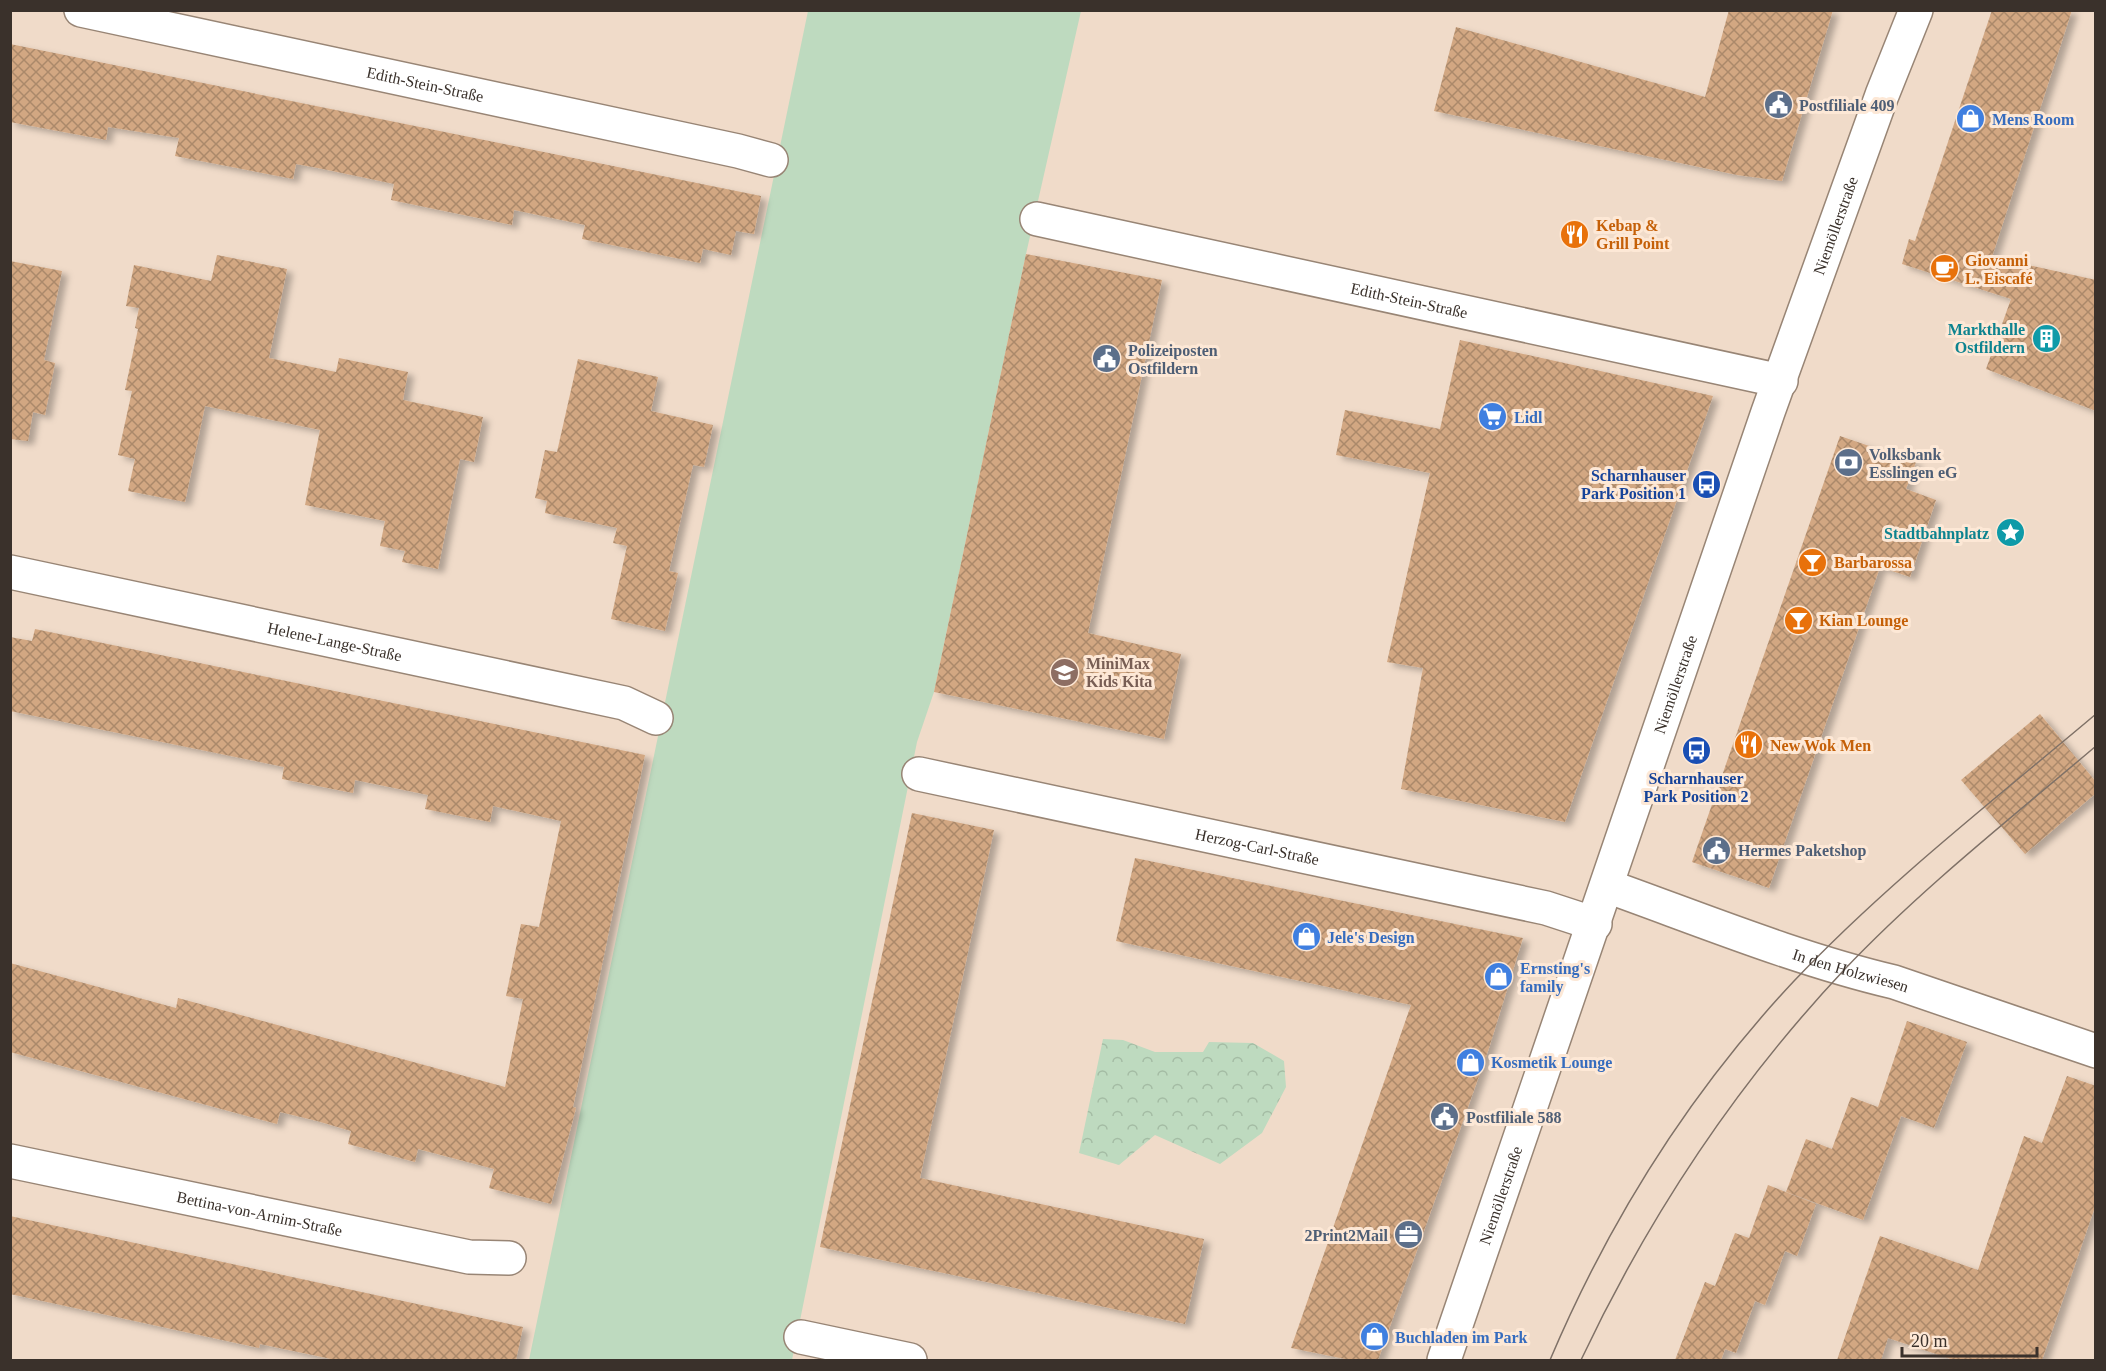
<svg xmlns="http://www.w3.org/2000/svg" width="2106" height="1371" viewBox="0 0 2106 1371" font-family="'Times New Roman',serif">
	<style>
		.grass { fill: #bedabf }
		.forest { fill: url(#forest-crowns) }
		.building { fill: url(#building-cross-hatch); filter: url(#shadow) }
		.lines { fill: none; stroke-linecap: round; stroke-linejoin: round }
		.minor-casing { stroke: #988575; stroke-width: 36 }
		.secondary-casing { stroke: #988575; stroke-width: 36 }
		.minor { stroke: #fff; stroke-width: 33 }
		.secondary { stroke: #fff; stroke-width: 33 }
		.tram { stroke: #7f7167; stroke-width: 1.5 }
		.labels { text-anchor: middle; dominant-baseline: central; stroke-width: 6; stroke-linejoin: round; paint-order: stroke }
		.street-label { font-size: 16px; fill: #3a312b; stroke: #fde8d6 }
		.service-label { font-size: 16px; font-weight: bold; fill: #4e5e75; stroke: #fde8d6; text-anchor: start }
		.shop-label { font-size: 16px; font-weight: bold; fill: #366cbe; stroke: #fde8d6; text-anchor: start }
		.food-label { font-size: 16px; font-weight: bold; fill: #c56008; stroke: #fde8d6; text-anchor: start }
		.culture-label { font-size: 16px; font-weight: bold; fill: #0d838f; stroke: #fde8d6; text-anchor: end }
		.transit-label { font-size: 16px; font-weight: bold; fill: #164399; stroke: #fde8d6; text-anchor: end }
		.education-label { font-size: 16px; font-weight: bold; fill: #785e54; stroke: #fde8d6; text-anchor: start }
	</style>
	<defs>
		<pattern id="forest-crowns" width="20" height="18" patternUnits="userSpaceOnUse" patternTransform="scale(1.5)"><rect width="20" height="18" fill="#bedabf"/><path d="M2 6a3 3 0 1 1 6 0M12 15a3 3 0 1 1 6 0" fill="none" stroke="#a4bca4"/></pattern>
		<pattern id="building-cross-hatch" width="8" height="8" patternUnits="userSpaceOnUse" patternTransform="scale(1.5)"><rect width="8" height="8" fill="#d2a782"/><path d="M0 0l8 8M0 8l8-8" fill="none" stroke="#ab896b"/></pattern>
		<filter id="shadow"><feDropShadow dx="6" dy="4" stdDeviation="3" flood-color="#0004"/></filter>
	</defs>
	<rect width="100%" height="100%" fill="#f0dbc9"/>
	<path class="grass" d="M808,11H1081L1026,254L934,692L917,742L792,1360H529Z"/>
	<path class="forest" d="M1103,1039L1123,1040L1155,1052H1203L1209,1042L1253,1043L1284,1061L1286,1087L1262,1133L1220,1164L1155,1135L1119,1165L1079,1153Z"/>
	<g class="building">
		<path d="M1729,10H1833L1782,181L1737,175L1434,111L1456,27L1705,97Z"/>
		<path d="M1992,10H2072L1992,257L2096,280V411L1986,369L2011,299L1902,264L1909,239L1915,241Z"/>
		<path d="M10,44L761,196L754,234L736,231L731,255L703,249L700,263L582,239L585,225L552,218L514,210L512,225L391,200L394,184L323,169L296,164L293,179L175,156L179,138L108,127L106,140L10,122Z"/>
		<path d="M1026,254L1162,280L1088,633L1181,654L1164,739L934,692Z"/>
		<path d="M217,255L287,269L269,358L336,372L339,358L408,372L403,400L483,417L474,462L460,459L438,569L402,562L405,551L380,546L385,521L305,505L320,430L205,406L185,502L128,491L135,459L118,455L132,391L125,390L138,329L135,328L139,308L126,306L134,265L211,281Z"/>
		<path d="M10,261L62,271L44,360L55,363L45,415L33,412L28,441L10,439Z"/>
		<path d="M1460,340L1713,396L1565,822L1401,789L1423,668L1387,662L1430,473L1336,455L1345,410L1440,429Z"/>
		<path d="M578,359L658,377L651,411L713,425L704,467L693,465L669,571L678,573L665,631L611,619L627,546L613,543L617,528L545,513L547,501L535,498L545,450L557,452Z"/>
		<path d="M1840,436L1916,462L1906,489L1936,500L1910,577L1880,567L1769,888L1692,862Z"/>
		<path d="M35,629L645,755L573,1107L576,1108L551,1204L489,1188L494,1169L418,1149L415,1162L348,1144L351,1131L317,1121L280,1112L277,1124L10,1052V963L176,1008L178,998L505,1087L523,999L506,996L521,924L539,927L561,821L493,806L490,822L425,809L428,795L355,780L353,793L282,779L284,767L10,711V637L32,641Z"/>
		<path d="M2040,714L2096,782V793L2025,854L1961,780Z"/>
		<path d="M912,813L994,830L920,1178L1204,1239L1185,1324L820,1247Z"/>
		<path d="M1135,858L1523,938L1489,1048L1378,1360H1350L1291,1348L1411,1005L1116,941Z"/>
		<path d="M1907,1021L1967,1042L1934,1128L1901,1116L1863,1220L1786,1192L1806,1139L1832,1149L1851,1097L1878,1107Z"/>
		<path d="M2067,1076L2096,1086V1204L2042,1360H1954L1888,1338L1881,1360H1837L1880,1236L1978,1270L2024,1136L2042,1143Z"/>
		<path d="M1768,1185L1816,1204L1797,1256L1785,1251L1765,1305L1755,1301L1736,1353L1725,1349L1721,1360H1675L1705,1282L1715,1286L1735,1233L1749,1238Z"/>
		<path d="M10,1216L523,1327L516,1360H336L260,1344L259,1348L10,1294Z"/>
	</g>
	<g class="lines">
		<defs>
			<g id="minor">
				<path id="s1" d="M81,10L738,151L771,160"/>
				<path id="s2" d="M1037,219L1781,381"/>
				<path id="s3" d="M10,572L624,703L656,718"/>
				<path id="s4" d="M919,774L1546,908L1595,924"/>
				<path id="s5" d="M1607,886C1702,920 1797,959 1894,982L2096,1051"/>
				<path id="s6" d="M10,1161L469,1257L509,1258"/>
				<path d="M801,1337L910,1360"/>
			</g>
			<g id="secondary">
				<path id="s7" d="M1444,1360L1768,412L1882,95L1916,10"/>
			</g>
		</defs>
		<use href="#minor" class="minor-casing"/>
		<use href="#secondary" class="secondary-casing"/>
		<use href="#minor" class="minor"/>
		<use href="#secondary" class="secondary"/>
		<g class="tram">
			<path d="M1550,1360C1609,1221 1690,1092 1794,981C1886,884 1994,800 2096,714"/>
			<path d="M1581,1360C1649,1216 1735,1086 1844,970C1921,889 2010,819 2096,746"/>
		</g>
	</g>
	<defs>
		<symbol id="civic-disc" viewBox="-11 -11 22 22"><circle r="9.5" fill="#5c6f8a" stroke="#fde8d6"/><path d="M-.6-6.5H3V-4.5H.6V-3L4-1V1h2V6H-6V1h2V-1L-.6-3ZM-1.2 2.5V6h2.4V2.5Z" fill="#fff"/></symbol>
		<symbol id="shop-disc" viewBox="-11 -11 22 22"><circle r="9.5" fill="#3f7fe0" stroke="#fde8d6"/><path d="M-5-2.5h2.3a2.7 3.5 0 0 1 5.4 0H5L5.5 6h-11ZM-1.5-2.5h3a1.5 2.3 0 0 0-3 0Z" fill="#fff"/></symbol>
		<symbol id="restaurant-disc" viewBox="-11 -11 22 22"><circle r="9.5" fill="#e8710a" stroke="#fde8d6"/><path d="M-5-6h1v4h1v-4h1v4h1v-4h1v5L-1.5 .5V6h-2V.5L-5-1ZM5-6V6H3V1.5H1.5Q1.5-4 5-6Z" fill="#fff"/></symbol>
		<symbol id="cafe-disc" viewBox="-11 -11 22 22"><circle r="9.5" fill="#e8710a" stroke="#fde8d6"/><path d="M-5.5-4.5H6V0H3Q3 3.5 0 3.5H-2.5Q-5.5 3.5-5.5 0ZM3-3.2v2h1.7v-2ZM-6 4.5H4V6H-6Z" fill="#fff"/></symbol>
		<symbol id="building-disc" viewBox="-11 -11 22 22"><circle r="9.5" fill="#0f9aa8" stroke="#fde8d6"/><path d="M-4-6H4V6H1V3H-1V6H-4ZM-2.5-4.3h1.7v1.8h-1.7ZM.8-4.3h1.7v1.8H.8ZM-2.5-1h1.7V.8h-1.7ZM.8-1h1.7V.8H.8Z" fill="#fff"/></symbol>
		<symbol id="supermarket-disc" viewBox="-11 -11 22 22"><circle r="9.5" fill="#3f7fe0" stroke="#fde8d6"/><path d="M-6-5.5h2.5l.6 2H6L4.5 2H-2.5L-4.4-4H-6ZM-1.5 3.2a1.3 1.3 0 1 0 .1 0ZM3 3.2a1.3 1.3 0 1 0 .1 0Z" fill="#fff"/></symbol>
		<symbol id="bank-disc" viewBox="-11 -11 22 22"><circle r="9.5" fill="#5c6f8a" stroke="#fde8d6"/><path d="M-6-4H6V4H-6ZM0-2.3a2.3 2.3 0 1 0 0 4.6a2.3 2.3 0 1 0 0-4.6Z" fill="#fff"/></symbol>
		<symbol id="bus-disc" viewBox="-11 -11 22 22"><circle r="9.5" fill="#1a4fb4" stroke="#fde8d6"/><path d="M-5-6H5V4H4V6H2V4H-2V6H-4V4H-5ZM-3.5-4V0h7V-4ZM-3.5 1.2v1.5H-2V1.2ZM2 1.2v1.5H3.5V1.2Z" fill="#fff"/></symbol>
		<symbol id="sight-disc" viewBox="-11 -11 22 22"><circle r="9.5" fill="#0f9aa8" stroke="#fde8d6"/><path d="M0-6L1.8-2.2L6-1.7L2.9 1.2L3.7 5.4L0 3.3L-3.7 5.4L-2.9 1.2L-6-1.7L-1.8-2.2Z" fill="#fff"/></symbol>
		<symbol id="bar-disc" viewBox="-11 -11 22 22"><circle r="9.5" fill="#e8710a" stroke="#fde8d6"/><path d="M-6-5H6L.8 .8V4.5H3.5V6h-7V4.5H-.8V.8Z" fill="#fff"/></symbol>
		<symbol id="school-disc" viewBox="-11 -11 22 22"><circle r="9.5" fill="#8d6e63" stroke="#fde8d6"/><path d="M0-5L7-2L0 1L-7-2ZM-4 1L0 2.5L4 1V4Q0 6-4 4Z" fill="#fff"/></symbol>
		<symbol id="office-disc" viewBox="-11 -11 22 22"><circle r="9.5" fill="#5c6f8a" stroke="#fde8d6"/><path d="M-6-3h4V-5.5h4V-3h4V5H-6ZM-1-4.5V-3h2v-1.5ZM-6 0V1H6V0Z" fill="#fff"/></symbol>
	</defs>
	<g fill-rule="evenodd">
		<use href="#civic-disc" x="1762" y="88" width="33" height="33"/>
		<use href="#shop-disc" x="1954" y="102" width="33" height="33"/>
		<use href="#restaurant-disc" x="1558" y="218" width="33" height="33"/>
		<use href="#cafe-disc" x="1928" y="252" width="33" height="33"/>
		<use href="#building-disc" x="2030" y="322" width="33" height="33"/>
		<use href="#civic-disc" x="1090" y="342" width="33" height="33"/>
		<use href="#supermarket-disc" x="1476" y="400" width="33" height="33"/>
		<use href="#bank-disc" x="1832" y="446" width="33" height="33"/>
		<use href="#bus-disc" x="1690" y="468" width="33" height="33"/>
		<use href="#sight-disc" x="1994" y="516" width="33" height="33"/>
		<use href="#bar-disc" x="1796" y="546" width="33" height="33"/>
		<use href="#bar-disc" x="1782" y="604" width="33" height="33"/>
		<use href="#school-disc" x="1048" y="656" width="33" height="33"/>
		<use href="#restaurant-disc" x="1732" y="728" width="33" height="33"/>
		<use href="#bus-disc" x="1680" y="734" width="33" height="33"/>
		<use href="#civic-disc" x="1700" y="834" width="33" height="33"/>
		<use href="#shop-disc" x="1290" y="920" width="33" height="33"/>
		<use href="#shop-disc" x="1482" y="960" width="33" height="33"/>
		<use href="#shop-disc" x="1454" y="1046" width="33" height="33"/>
		<use href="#civic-disc" x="1428" y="1100" width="33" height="33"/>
		<use href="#office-disc" x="1392" y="1218" width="33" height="33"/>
		<use href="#shop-disc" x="1358" y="1320" width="33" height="33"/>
	</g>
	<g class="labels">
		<g class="street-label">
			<text stroke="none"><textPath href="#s1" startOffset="352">Edith-Stein-Straße</textPath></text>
			<text stroke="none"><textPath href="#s7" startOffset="1200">Niemöllerstraße</textPath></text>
			<text stroke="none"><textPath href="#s2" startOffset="381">Edith-Stein-Straße</textPath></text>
			<text stroke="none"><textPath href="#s3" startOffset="332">Helene-Lange-Straße</textPath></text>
			<text stroke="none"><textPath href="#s7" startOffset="714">Niemöllerstraße</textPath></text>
			<text stroke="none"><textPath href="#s4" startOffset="346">Herzog-Carl-Straße</textPath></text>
			<text stroke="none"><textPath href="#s5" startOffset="258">In den Holzwiesen</textPath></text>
			<text stroke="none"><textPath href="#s7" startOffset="174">Niemöllerstraße</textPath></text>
			<text stroke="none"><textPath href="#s6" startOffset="255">Bettina-von-Arnim-Straße</textPath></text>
		</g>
		<g class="service-label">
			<text x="1799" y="105">Postfiliale 409</text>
			<text x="1128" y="350">Polizeiposten<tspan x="1128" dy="18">Ostfildern</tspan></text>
			<text x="1869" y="454">Volksbank<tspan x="1869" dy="18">Esslingen eG</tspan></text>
			<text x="1738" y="850">Hermes Paketshop</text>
			<text x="1466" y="1117">Postfiliale 588</text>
			<text x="1388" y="1235" text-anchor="end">2Print2Mail</text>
		</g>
		<g class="shop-label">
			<text x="1992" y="119">Mens Room</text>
			<text x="1514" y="417">Lidl</text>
			<text x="1327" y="937">Jele's Design</text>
			<text x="1520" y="968">Ernsting's<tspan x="1520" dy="18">family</tspan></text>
			<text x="1491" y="1062">Kosmetik Lounge</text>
			<text x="1395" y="1337">Buchladen im Park</text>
		</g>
		<g class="food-label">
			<text x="1596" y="225">Kebap &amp;<tspan x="1596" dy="18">Grill Point</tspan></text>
			<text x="1965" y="260">Giovanni<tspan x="1965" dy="18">L. Eiscafé</tspan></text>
			<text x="1834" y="562">Barbarossa</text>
			<text x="1819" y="620">Kian Lounge</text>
			<text x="1770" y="745">New Wok Men</text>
		</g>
		<g class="culture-label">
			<text x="2025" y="329">Markthalle<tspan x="2025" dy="18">Ostfildern</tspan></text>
			<text x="1989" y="533">Stadtbahnplatz</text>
		</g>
		<g class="transit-label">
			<text x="1686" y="475">Scharnhauser<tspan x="1686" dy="18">Park Position 1</tspan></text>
			<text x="1696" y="778" text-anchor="middle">Scharnhauser<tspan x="1696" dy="18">Park Position 2</tspan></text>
		</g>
		<g class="education-label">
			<text x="1086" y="663">MiniMax<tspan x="1086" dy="18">Kids Kita</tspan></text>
		</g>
	</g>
	<rect width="2106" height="1371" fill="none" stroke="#3a312b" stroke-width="24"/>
	<path d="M1902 1347v9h135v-9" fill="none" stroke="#3a312b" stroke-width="3"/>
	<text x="1911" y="1347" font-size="18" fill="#3a312b" stroke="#fde8d6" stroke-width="4.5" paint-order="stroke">20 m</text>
</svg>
